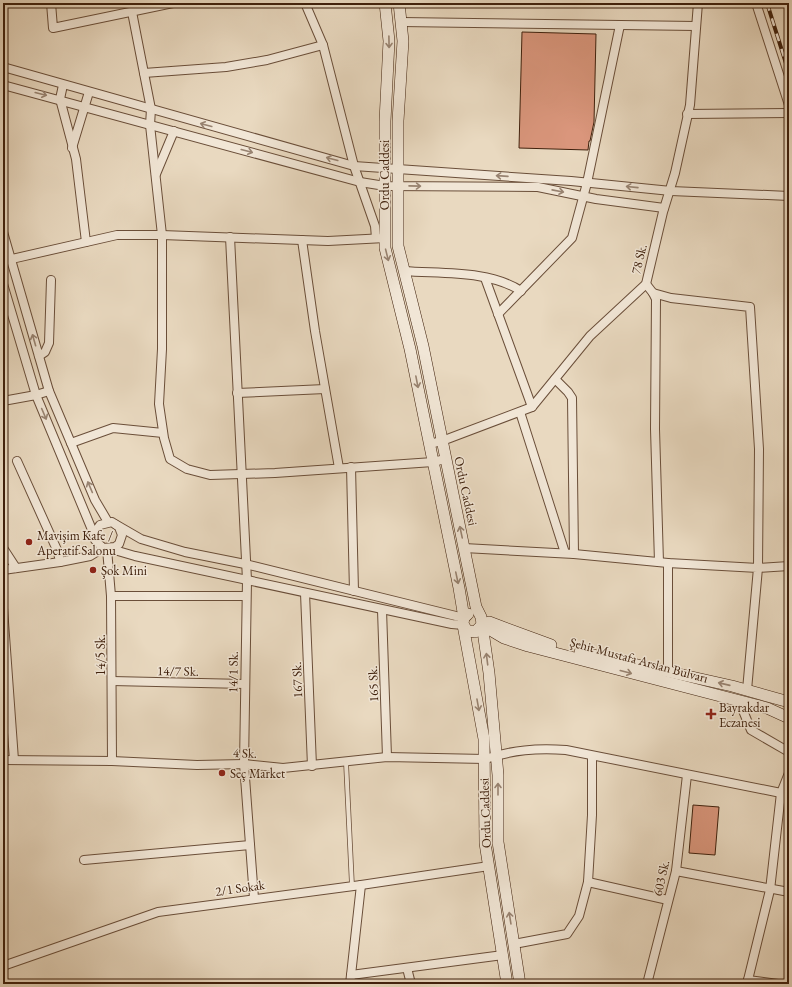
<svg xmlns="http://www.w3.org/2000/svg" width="792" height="987" viewBox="0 0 792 987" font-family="'EB Garamond',serif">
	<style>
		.building { fill: #da967c; stroke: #3f200c }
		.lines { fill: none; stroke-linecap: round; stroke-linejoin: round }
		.service-casing { stroke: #6a4e39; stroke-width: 5.5 }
		.minor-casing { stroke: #6a4e39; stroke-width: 10 }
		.secondary-casing { stroke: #3f200c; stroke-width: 12 }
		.service { stroke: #f1e6d6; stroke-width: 4 }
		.minor { stroke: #f1e6d6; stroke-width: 8 }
		.secondary { stroke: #f1e6d6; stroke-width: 11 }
		.rail-casing { stroke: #3f200c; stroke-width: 4 }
		.rail { stroke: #f1e6d6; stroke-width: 2.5; stroke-dasharray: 8; stroke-linecap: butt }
		.oneway { stroke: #988371 }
		.poi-dot { fill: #8f2418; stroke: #f1e6d6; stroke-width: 1.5 }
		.labels { text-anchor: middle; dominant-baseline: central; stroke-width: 3; stroke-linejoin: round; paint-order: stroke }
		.street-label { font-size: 13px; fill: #3f200c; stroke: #f1e6d6 }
		.poi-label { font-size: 13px; fill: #3f200c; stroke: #f1e6d6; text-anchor: start }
	</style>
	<rect width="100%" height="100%" fill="#e9d9c0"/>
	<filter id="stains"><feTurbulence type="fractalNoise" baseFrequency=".005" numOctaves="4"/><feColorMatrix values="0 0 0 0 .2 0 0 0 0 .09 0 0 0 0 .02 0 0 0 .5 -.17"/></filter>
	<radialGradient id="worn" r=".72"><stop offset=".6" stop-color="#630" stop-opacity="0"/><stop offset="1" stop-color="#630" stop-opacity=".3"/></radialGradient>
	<g class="building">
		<path d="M522,32L596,34L594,122L590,141H589L588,150L519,148Z"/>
		<path d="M693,805L719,807L715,855L689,853Z"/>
	</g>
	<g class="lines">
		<defs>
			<path id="service" d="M346,762L352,886"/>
			<g id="minor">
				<path d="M51,3L53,28L173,3"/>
				<path d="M305,3L323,45L354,166L375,226L376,238"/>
				<path d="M756,3L789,105"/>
				<path d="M788,3L789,5"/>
				<path d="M132,12L151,109L150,125L162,235V349L159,404L164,438L170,459L187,469L210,475L275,473L433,462L445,459"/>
				<path d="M401,22L696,26"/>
				<path d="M3,67L354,166L571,181L671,191L789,196"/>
				<path d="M144,73L226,67L267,60L323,45"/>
				<path d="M3,85L360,182L385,186L538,187L596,199L664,208"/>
				<path d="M63,85L60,99L76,159L86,242"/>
				<path d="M687,114L789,113"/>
				<path d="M72,148L89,92"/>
				<path d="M156,174L174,131"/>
				<path d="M3,232L49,391L95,500L108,522"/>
				<path d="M230,237L247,580L244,764L254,898"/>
				<path d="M302,240L315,331L339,468"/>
				<path d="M3,261L117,235H162L328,241L385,238"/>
				<path d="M404,271C441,274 489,270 521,291"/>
				<path d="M485,278L532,407"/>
				<path d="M3,284L36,395L95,537"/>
				<path d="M646,284L653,293L671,298L750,307L759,449L758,568L789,566"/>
				<path d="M653,293L656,299L655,429L659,562"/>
				<path d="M498,314L572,238L587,183L620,25"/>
				<path d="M39,356L45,352L49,343L51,280"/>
				<path d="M555,379L568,392L572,398L574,554"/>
				<path d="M237,393L325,389"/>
				<path d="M3,401L36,395L49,391"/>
				<path d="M520,412L565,553"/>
				<path d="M71,443L113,428L163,433"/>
				<path d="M429,444L442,441L532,407L590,336L646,284L663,212L675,173L690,105L698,3"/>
				<path d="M17,461L58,552L60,562"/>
				<path d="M351,467L354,591"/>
				<path d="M115,524L141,539L185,552L245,564L464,618"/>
				<path d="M3,548L16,568"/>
				<path d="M464,548L574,554L668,563L758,568L747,690"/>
				<path d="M107,549L111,596L112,761"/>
				<path d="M111,549L135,556L452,624L463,625"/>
				<path d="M668,563V672"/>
				<path d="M3,570L60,562L90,556L103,548L115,547L119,544L122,535L119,527L112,522L100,525L95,532V540L103,548"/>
				<path d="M305,593L312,766"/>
				<path d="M111,596H246"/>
				<path d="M3,608L14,760"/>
				<path d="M382,610L387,757"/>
				<path d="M112,681L245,684"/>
				<path d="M739,701L751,730L789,752"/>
				<path d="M3,760L112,761L197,765L244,764L283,768L387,757L485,759C513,750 536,748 566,750L781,793"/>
				<path d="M84,860L250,845"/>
				<path d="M676,871L789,892"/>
				<path d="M588,882L668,900"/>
				<path d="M514,944L567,934L579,916L588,882L592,815V757"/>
				<path d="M3,966L158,912L361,885L489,866"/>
				<path d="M407,968L411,984"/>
				<path d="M351,975L503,955"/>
				<path d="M748,980L778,984"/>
				<path d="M350,984L361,885"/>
				<path d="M647,984L676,871L687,775"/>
				<path d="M747,984L770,890L781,793L789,773"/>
			</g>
			<g id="secondary">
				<path d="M385,3L389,41L385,121V248L410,349L459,588L464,618"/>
				<path d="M399,3L403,41L398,121V246L423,346L476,607L481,617L489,673L498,775V842L520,984"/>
				<path d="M468,614C461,619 462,626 468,631L475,632L482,625L504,638L528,646L767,708L789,718"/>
				<path d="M489,622L551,645"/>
				<path d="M463,625L484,739L485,843L507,984"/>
				<path d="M580,652L732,686L789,702"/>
			</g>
		</defs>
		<use href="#service" class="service-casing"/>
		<use href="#minor" class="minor-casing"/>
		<use href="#secondary" class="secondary-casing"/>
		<use href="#service" class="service"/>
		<use href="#minor" class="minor"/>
		<use href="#secondary" class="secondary"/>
		<defs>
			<path id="rail" d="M767,3L789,73"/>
		</defs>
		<use href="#rail" class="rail-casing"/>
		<use href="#rail" class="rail"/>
	</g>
	<defs><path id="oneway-shaft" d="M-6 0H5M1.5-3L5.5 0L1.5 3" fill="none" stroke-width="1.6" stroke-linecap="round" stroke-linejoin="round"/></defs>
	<g class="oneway">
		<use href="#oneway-shaft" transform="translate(389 42) rotate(89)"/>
		<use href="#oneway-shaft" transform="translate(41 94) rotate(14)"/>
		<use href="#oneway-shaft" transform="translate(206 125) rotate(-165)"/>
		<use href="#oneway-shaft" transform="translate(247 151) rotate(15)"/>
		<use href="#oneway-shaft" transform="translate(332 159) rotate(-165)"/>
		<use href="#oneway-shaft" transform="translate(502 176) rotate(-176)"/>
		<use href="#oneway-shaft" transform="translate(415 186) rotate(1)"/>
		<use href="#oneway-shaft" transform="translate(632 187) rotate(-174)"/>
		<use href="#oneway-shaft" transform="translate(558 191) rotate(11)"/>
		<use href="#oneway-shaft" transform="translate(387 255) rotate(76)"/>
		<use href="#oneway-shaft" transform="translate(34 340) rotate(-106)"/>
		<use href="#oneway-shaft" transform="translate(417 382) rotate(79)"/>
		<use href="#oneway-shaft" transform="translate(44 414) rotate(67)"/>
		<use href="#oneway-shaft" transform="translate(90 487) rotate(-113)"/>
		<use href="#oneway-shaft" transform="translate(461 532) rotate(-102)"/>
		<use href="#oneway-shaft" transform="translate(457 578) rotate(78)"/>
		<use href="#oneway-shaft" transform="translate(487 659) rotate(-97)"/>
		<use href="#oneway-shaft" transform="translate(626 672) rotate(15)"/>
		<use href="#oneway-shaft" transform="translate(724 684) rotate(-167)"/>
		<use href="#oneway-shaft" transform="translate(478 705) rotate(80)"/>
		<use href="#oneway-shaft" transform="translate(498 789) rotate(-90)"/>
		<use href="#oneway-shaft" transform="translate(510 918) rotate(-99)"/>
	</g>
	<g class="poi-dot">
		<circle cx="29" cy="542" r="4"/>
		<circle cx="93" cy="570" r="4"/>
		<path d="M709 708h4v4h4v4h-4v4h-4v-4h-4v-4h4z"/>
		<circle cx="222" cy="773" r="4"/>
	</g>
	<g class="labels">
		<g class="street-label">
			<text transform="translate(384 175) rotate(-90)">Ordu Caddesi</text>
			<text transform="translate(639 259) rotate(-76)">78 Sk.</text>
			<text transform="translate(466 491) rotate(78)">Ordu Caddesi</text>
			<text transform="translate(100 655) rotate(-90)">14/5 Sk.</text>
			<text transform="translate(639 660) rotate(15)">Şehit Mustafa Arslan Bulvarı</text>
			<text transform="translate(178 671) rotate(1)">14/7 Sk.</text>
			<text transform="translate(233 672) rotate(-89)">14/1 Sk.</text>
			<text transform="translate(297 680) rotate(-92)">167 Sk.</text>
			<text transform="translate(373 684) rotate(-92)">165 Sk.</text>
			<text transform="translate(245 753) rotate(2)">4 Sk.</text>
			<text transform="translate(485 813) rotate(-92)">Ordu Caddesi</text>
			<text transform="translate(661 878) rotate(-77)">603 Sk.</text>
			<text transform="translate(240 888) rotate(-8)">2/1 Sokak</text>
		</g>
		<g class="poi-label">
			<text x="37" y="535">Mavişim Kafe /<tspan x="37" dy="15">Aperatif Salonu</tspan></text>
			<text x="101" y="570">Şok Mini</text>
			<text x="719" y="707">Bayrakdar<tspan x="719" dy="15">Eczanesi</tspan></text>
			<text x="230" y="773">Seç Market</text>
		</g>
	</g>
	<rect width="792" height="987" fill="none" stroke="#e9d9c0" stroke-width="16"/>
	<rect x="4" y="4" width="784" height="979" fill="none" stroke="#3f200c" stroke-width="2"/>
	<rect x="8" y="8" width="776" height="971" fill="none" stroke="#3f200c"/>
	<rect width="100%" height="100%" filter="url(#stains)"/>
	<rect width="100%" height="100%" fill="url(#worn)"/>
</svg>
